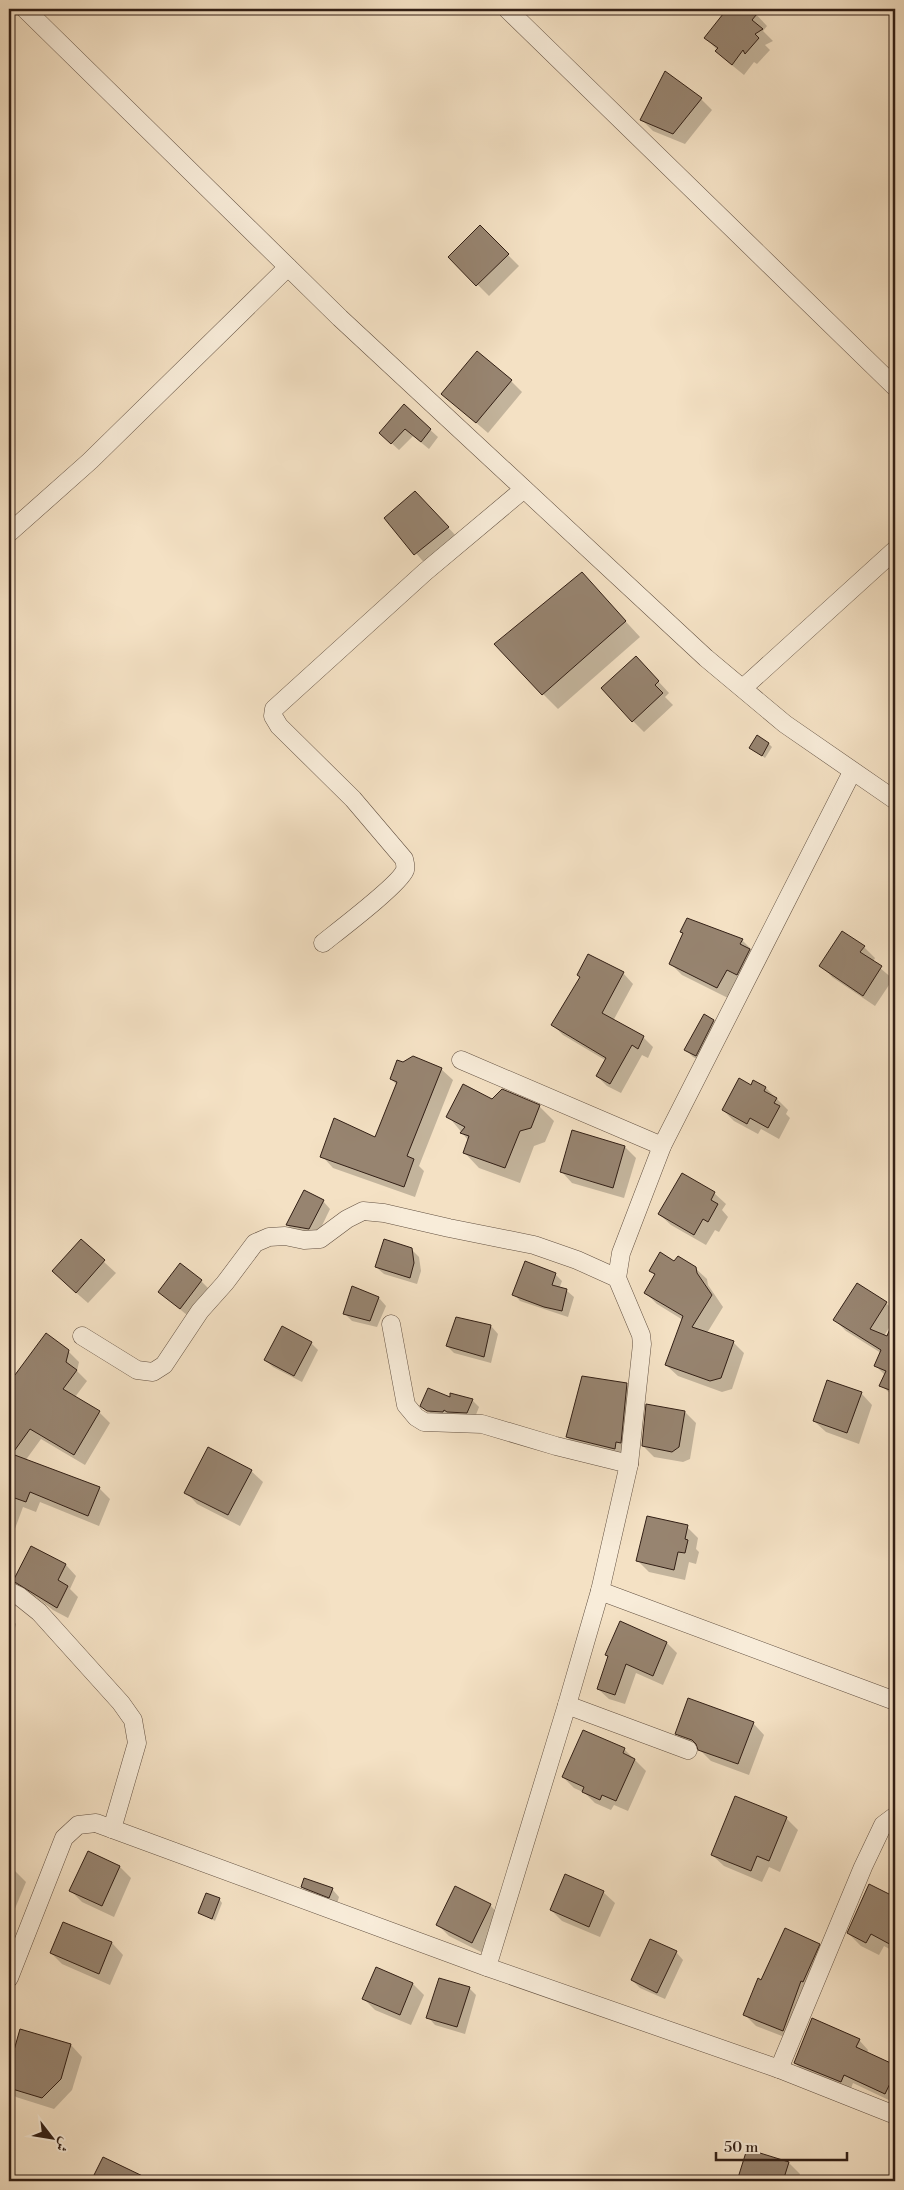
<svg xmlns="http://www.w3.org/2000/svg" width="904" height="2190" viewBox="0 0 904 2190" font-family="'Libre Bodoni',Amiri,serif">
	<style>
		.shadow { fill: #0003 }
		.building { fill: #978470; stroke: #321f15 }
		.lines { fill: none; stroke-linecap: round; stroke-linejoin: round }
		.minor-casing { stroke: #625041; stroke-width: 19 }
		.minor { stroke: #f8ecd9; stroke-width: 18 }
	</style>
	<rect width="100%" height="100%" fill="#f4e1c4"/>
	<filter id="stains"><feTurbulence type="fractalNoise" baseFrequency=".004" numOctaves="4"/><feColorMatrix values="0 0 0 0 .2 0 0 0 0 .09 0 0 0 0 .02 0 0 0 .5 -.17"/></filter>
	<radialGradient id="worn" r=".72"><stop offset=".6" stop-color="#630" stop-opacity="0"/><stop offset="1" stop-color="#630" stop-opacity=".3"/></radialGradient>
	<g class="shadow">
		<path d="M728,9H751L767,26L763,31L773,41L765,45L770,50L757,64L754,62L744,75L728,62L706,38Z"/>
		<path d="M701,99L712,110L685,144L653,131L642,120Z"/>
		<path d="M480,227L519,266L489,296L450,257Z"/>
		<path d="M511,381L522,392L488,433L443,394Z"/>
		<path d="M404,406L438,437L429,449L413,436L399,450L388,440Z"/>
		<path d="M426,504L459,539L427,566L386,518Z"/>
		<path d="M582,574L640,637L558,709L543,694Z"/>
		<path d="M647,669L669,693L665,697L673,705L644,732L633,721Z"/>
		<path d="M769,744L772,747L765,758L751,748Z"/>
		<path d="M681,932L742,940L753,951L728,998L682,975L671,964L684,934Z"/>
		<path d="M864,947L875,958L873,962L893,979L875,1006L832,977L821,965Z"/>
		<path d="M623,973L633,984L613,1021L643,1037L653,1047L648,1058L642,1055L621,1093L607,1086L597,1076L605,1060L563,1035L553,1025Z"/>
		<path d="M714,1021L721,1028L703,1062L693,1057L686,1050Z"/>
		<path d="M441,1069L453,1080L419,1166L424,1171L415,1197L333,1168L322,1156L376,1139L397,1085L391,1079Z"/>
		<path d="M751,1086L766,1088L788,1110L786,1114L790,1118L779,1139L761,1129L758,1134L734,1121L723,1110Z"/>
		<path d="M493,1101L539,1106L554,1121L545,1142L534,1146L520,1183L479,1168L464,1152L468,1140L448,1116Z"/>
		<path d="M625,1147L636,1158L624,1198L572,1183L561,1171Z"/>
		<path d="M714,1193L726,1204L722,1210L728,1217L719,1232L715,1230L706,1245L671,1225L659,1214Z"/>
		<path d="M323,1201L330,1209L317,1236L294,1232L287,1225Z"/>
		<path d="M81,1241L116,1273L88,1303L65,1283Z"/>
		<path d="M411,1249L419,1257L421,1271L417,1284L384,1274L376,1267Z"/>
		<path d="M675,1263L695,1268L707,1279L708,1285L723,1307L707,1333L733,1342L744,1353L732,1389L722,1392L678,1376L666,1365L683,1320L657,1304L646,1293L656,1276L651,1270Z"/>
		<path d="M555,1274L562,1281L559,1289L567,1291L574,1297L568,1317L520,1301L514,1294Z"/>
		<path d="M201,1281L208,1288L187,1315L159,1292Z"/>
		<path d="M379,1298L386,1306L377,1327L352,1321L344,1313Z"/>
		<path d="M886,1303L895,1312V1318L884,1336L895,1341V1398L881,1385L885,1375L876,1366L881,1353L846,1331L835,1320Z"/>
		<path d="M491,1326L498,1334L491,1363L454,1353L447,1346Z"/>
		<path d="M46,1335L68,1351L79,1362L77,1371L87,1381L75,1397L99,1412L110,1423L85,1465L41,1439L25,1461L99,1488L110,1499L99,1526L40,1502L36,1512L23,1507L9,1545V1401L15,1408L19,1399L9,1389V1386Z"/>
		<path d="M311,1343L318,1350L302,1382L273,1367L265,1360Z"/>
		<path d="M626,1384L638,1396L626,1460L578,1448L567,1437Z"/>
		<path d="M861,1393L872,1405L859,1444L826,1432L814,1421Z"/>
		<path d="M452,1399L472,1400L479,1407L474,1420L436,1418L422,1405Z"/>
		<path d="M647,1406L685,1412L696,1423L690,1459L683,1462L654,1457L643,1446Z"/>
		<path d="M251,1471L263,1482L240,1526L197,1504L186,1492Z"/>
		<path d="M687,1527L698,1538L696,1549L699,1552L696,1564L689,1562L685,1580L649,1572L638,1561Z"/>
		<path d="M31,1548L66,1565L76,1576L70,1589L78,1597L68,1618L53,1610L36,1597L9,1587V1572L16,1578Z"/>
		<path d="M9,1616L16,1624L9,1652Z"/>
		<path d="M620,1623L667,1643L677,1653L663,1685L636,1673L625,1704L609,1699L598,1689L609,1657L606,1655Z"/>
		<path d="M753,1723L764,1735L749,1775L711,1761L699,1749L687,1745L676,1733Z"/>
		<path d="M584,1731L625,1750L646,1771L628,1811L614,1805L611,1810L595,1803L585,1793L574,1788L563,1777Z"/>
		<path d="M786,1818L798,1830L780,1872L769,1867L762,1882L724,1866L712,1855Z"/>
		<path d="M88,1852L120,1867L131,1878L114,1917L82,1902L71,1891Z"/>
		<path d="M9,1868L15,1871L26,1882L9,1923Z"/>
		<path d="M870,1886L895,1899V1952L884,1946L879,1955L861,1946L848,1933Z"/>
		<path d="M302,1887L332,1889L339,1897L337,1904L309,1894Z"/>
		<path d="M603,1892L615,1903L600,1937L562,1921L551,1910Z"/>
		<path d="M219,1899L222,1903L215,1921L200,1913Z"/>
		<path d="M490,1905L501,1917L483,1953L449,1936L438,1925Z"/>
		<path d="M64,1923L112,1943L123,1955L110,1985L62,1964L51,1953Z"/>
		<path d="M819,1945L830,1956L795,2041L756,2026L745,2015L761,1981Z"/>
		<path d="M676,1952L683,1960L665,1999L640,1988L632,1980Z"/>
		<path d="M376,1968L413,1984L424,1995L411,2025L375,2010L364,1999Z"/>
		<path d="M469,1988L476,1995L465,2034L435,2025L428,2017Z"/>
		<path d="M21,2031L71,2045L82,2057L72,2090L54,2109L16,2097L9,2090V2073Z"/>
		<path d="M859,2040L868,2050L867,2054L895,2067V2103L853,2083L850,2091L804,2072L795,2063Z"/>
		<path d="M748,2150L789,2163L800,2174L798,2181H739Z"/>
		<path d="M103,2159L144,2179L147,2181H93Z"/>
		<path d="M37,2178L48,2181H35Z"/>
	</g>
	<g class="building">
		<path d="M727,9H761L752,20L763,29L755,34L759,38L745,54L743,50L732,65L715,51L718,48L704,38Z"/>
		<path d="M665,71L702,98L673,134L640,120Z"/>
		<path d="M480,225L509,254L476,286L448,257Z"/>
		<path d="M477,351L512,380L476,423L441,394Z"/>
		<path d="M404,404L431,429L421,442L405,429L391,444L379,433Z"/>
		<path d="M415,491L449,527L414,555L384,518Z"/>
		<path d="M582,572L626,621L542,695L494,644Z"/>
		<path d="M636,656L659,681L655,685L663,693L632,722L601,688Z"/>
		<path d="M757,735L769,743L762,756L749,748Z"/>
		<path d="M687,918L743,939L740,944L750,949L737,975L727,970L717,988L669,964L683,933L680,932Z"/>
		<path d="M842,931L865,946L860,952L882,966L863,996L819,966Z"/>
		<path d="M588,954L624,972L602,1013L644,1036L638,1049L632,1045L610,1084L596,1076L606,1058L551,1025L580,977L577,975Z"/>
		<path d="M704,1014L714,1020L696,1056L684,1050Z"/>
		<path d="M413,1056L442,1068L407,1156L414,1159L404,1187L320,1157L334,1118L375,1137L397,1082L390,1079L397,1060L403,1062Z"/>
		<path d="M739,1078L751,1085L753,1080L766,1087L764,1091L777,1098L774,1103L780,1106L768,1128L750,1118L747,1124L722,1110Z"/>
		<path d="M463,1084L492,1099L502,1089L540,1105L531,1128L520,1131L505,1168L463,1153L469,1136L460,1133L465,1127L446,1117Z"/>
		<path d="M572,1130L625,1146L613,1188L560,1172Z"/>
		<path d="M682,1173L715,1192L711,1200L718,1204L708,1222L703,1219L694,1235L658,1214Z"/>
		<path d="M304,1190L324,1200L309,1229L286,1225Z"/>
		<path d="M81,1239L105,1260L76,1293L52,1271Z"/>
		<path d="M384,1239L412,1248L414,1263L410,1278L375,1267Z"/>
		<path d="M660,1252L674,1261L678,1256L696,1267L697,1273L712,1295L692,1327L734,1341L721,1378L710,1381L665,1365L683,1316L644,1293L655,1274L649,1271Z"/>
		<path d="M525,1261L556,1273L552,1285L567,1289L562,1311L544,1307L512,1295Z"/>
		<path d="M180,1263L202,1280L180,1309L158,1292Z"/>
		<path d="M857,1283L887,1302L870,1329L887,1336L895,1317V1392L879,1386L886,1371L874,1366L881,1350L833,1320Z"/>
		<path d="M352,1286L379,1297L370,1321L343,1314Z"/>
		<path d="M456,1317L491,1325L484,1357L446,1346Z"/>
		<path d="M282,1326L312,1342L294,1376L264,1360Z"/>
		<path d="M46,1333L69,1350L66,1362L77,1370L63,1389L100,1411L74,1455L30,1429L12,1454L100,1487L88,1516L30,1492L26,1502L9,1496V1383Z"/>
		<path d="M582,1376L627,1383L621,1443L616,1442L615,1449L566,1437Z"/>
		<path d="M827,1380L862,1392L847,1433L813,1421Z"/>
		<path d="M428,1388L450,1397V1393L473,1399L467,1413L447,1412L444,1410L443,1412L427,1411L420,1406Z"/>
		<path d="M646,1404L685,1411L679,1447L672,1452L642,1446Z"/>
		<path d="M208,1447L252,1470L228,1515L184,1493Z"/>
		<path d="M647,1516L688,1525L685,1539L688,1540L685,1553L678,1552L674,1570L636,1561Z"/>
		<path d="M31,1546L66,1564L58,1580L68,1586L57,1608L13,1581Z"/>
		<path d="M620,1621L667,1642L653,1676L626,1664L615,1695L597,1689L608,1656L605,1655Z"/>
		<path d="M688,1698L754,1722L738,1764L698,1750L696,1744L692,1740L675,1734Z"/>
		<path d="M583,1730L625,1748L623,1753L635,1759L616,1801L602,1795L600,1800L582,1792L584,1787L562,1777Z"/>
		<path d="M735,1796L787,1817L769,1861L757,1856L751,1871L711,1855Z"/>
		<path d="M88,1851L120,1866L102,1906L69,1891Z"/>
		<path d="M565,1874L604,1891L589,1927L550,1910Z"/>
		<path d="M304,1878L333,1888L329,1898L301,1887Z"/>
		<path d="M869,1884L895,1897V1947L871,1934L866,1943L847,1933Z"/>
		<path d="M455,1886L491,1904L472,1943L436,1925Z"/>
		<path d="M206,1893L220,1898L212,1919L198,1913Z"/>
		<path d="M63,1922L112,1942L99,1974L50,1953Z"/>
		<path d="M785,1928L820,1944L803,1982L801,1981L783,2031L743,2015L758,1978L761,1980Z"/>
		<path d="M650,1939L677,1951L657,1993L631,1980Z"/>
		<path d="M376,1967L413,1983L400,2015L362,1999Z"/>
		<path d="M439,1978L470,1987L457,2027L426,2018Z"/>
		<path d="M812,2018L860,2039L856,2047L895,2065V2073L885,2094L844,2075L841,2082L794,2063Z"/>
		<path d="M20,2029L71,2044L61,2079L42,2098L9,2088V2068Z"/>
		<path d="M747,2149L789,2162L783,2181H737Z"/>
		<path d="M103,2157L153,2181H91Z"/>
	</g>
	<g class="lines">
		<defs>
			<g id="minor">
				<path d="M25,9L340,318L706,658L785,724L895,800"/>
				<path d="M507,9L895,387"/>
				<path d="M9,533L90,461L288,267"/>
				<path d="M743,688L895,550"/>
				<path d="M323,943C338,931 400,884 405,870C406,866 405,863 404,859L353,799L279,726L273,716L274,709L425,572L524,489"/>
				<path d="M461,1060L662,1146"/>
				<path d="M391,1324L406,1405L416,1417L424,1422L482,1424L556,1446L629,1464"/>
				<path d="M82,1336L137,1370L153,1372L164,1365L200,1311L225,1283L255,1243L269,1237L285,1236L304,1240L320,1239L347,1219L363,1211L384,1213L449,1228L534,1245L577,1260L617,1278"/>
				<path d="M9,1591L19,1596L39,1612L121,1703L133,1720L137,1743L112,1829"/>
				<path d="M600,1591L895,1701"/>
				<path d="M567,1705L688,1750"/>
				<path d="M487,1967L567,1705L600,1591L629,1464L642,1344L641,1335L617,1278L621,1253L662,1146L852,772"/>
				<path d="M9,1978L64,1838L78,1825L96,1823L487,1967L779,2069L895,2115"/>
				<path d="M779,2069L863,1867L883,1825L895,1816"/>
			</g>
		</defs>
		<use href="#minor" class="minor-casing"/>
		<use href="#minor" class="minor"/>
	</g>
	<rect width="904" height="2190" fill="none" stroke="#f4e1c4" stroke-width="30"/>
	<rect x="10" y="10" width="884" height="2170" fill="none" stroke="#321f15" stroke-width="2.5"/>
	<rect x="15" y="15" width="874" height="2160" fill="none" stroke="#321f15"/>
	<g transform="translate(52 2138) rotate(121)" stroke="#f8ecd9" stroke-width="4" paint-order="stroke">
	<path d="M0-4L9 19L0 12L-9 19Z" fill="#321f15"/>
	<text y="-8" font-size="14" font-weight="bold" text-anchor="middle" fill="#321f15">ش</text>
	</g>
	<path d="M716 2152v8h131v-8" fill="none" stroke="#321f15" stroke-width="2.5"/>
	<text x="724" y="2152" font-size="15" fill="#321f15" stroke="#f8ecd9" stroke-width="4" paint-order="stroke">50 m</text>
	<rect width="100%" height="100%" filter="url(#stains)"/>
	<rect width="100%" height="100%" fill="url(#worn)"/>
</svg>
